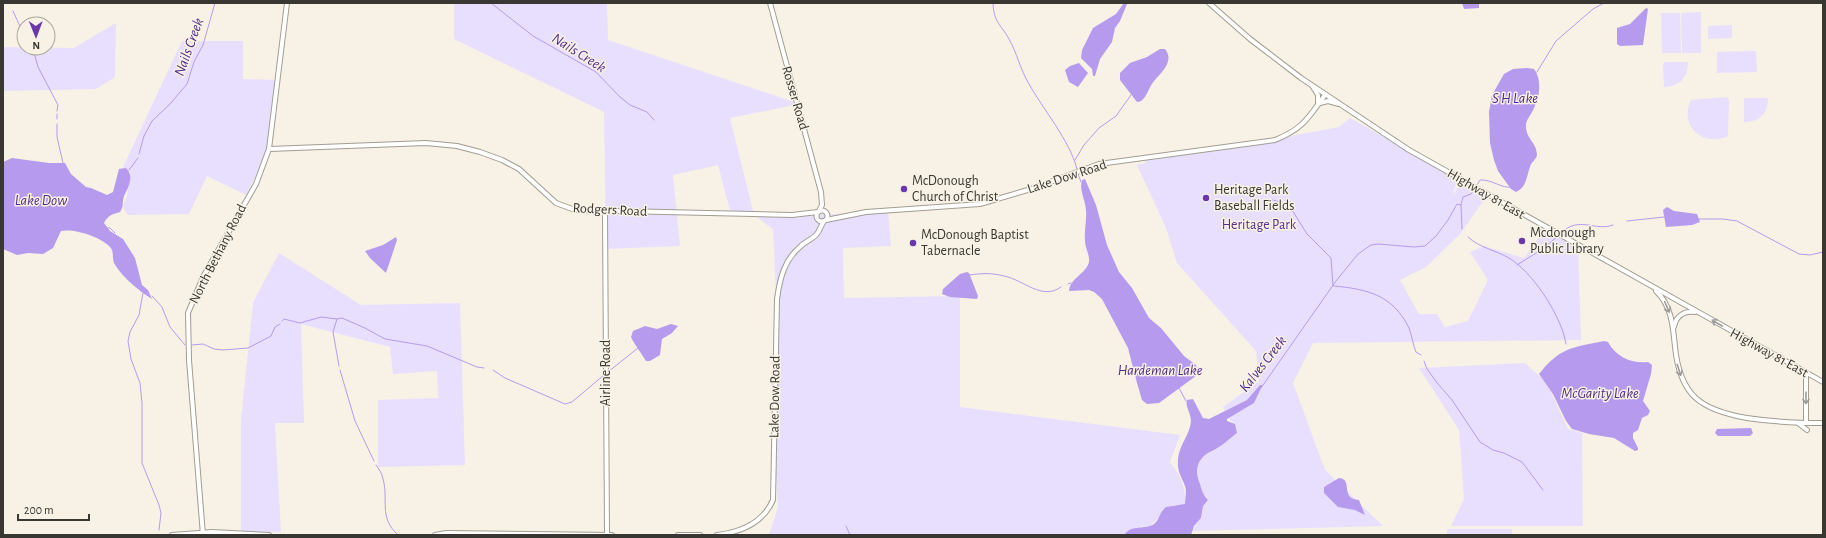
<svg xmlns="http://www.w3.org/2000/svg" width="1826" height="538" viewBox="0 0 1826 538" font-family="'Alegreya Sans',sans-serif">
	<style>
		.green { fill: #e8dfff }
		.water { fill: #b69aee }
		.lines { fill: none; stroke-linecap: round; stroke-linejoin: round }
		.stream { stroke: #b69aee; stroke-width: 1 }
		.secondary-casing { stroke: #a19d91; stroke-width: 6 }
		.primary-casing { stroke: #a19d91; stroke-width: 6 }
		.secondary { stroke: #fff; stroke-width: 4 }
		.primary { stroke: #fff; stroke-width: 4 }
		.oneway { stroke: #9c9b98 }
		.poi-dot { fill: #6936ad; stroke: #f7f2e5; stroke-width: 1.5 }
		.labels { text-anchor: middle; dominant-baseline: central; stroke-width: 3; stroke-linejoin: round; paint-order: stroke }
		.street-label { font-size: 14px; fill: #383732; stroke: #f7f2e5 }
		.poi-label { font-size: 14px; fill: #383732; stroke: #f7f2e5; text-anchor: start }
		.park-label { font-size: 14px; fill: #572f8f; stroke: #f7f2e5 }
		.water-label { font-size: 15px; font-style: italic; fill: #542b8b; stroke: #f7f2e5 }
	</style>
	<rect width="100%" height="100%" fill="#f7f2e5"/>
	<g class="green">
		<path d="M454,3H607L608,40L800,104L730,118L754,215L843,214L888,211L891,246L843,248L844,298L960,296V407L1180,435L1170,462C1181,476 1186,487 1185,505H1173L1150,526C1142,526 1129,528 1124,535H769L778,507L775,463L777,315L773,229L754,215L731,214L718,165L673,175L680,246L606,249L604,112L454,39Z"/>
		<path d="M1701,12V53H1682L1681,13Z"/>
		<path d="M1661,13H1680L1681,53H1662Z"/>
		<path d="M116,23L115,77L96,89L3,91V47L74,48Z"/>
		<path d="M1732,25V38L1708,39V26Z"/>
		<path d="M182,41H243V79L276,80L266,155L246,195L207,176L189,214L128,215L122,206C131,196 127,178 123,167Z"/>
		<path d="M1756,51L1757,72L1717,73V52Z"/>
		<path d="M1665,62H1688C1688,77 1679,87 1664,87L1663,64Z"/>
		<path d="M1727,97L1729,100L1728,136C1703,148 1678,125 1691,100Z"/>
		<path d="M1746,98H1768C1768,113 1760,122 1744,122V99Z"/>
		<path d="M1350,118L1457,178L1453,195L1464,178L1489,193L1460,234L1426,267L1400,280L1419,314H1437L1445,327L1468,321L1488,280L1470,252L1484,246L1524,258L1547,226L1578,244L1581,340L1313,343L1293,383L1325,470L1383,526L1192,531L1201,518L1203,506L1207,499C1202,495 1202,491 1200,485C1194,469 1198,456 1214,450C1221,446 1227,439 1234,435L1235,424L1228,418L1223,407L1259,381L1256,351L1177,263L1166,228L1137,165L1146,163L1144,156L1249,144L1339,127Z"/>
		<path d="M279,253L361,305L460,303L465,465L378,467V400L438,398L437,371L393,374L390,347L301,324L304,423H275L281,532H241V420L253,303Z"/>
		<path d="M1525,363L1547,383L1568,429L1582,433L1583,526H1451L1464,499L1459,430L1419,368Z"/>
		<rect x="1447" y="529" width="65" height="6"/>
	</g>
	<g class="water">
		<path d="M1124,3L1127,4L1120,21L1115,28L1112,42L1100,59L1095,76H1093L1092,69L1081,58L1082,50L1093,28L1116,14Z"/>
		<path d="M1462,3H1479V8L1464,9Z"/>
		<path d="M1646,8L1648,9L1643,45L1620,46L1617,44V28L1630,24Z"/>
		<path d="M1160,49H1165C1175,61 1161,73 1154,81C1148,88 1146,102 1137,102L1120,80V73L1130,63L1147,57Z"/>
		<path d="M1079,63L1088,73L1078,87L1069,82L1065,70L1070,66Z"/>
		<path d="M1527,68L1534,69C1542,79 1540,97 1534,108C1532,113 1527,119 1526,124C1525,139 1537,142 1537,155C1536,160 1531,162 1530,167C1526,177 1527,187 1516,192L1511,189L1498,171L1494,160L1490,143L1489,112L1492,95L1504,74L1513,69Z"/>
		<path d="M12,158L49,163H65L71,174L86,187L91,188L107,195L113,192L119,169L126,168C135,177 128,187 124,196C122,202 124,206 120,212C113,214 108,215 104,223L110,231L123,239L135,258L142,285L148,290L152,299C139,291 122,277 114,263C112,257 114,253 111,248C102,237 74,228 61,231L53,248L43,254L28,253L17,255L3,249V162Z"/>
		<path d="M1085,179L1096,205L1107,245L1119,272L1132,288L1149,318L1161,328L1184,356L1196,365L1200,373L1159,403L1147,404L1142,400L1137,383L1128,348L1102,299L1094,292L1089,290L1069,291C1070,278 1086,274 1089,262C1090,255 1085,248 1085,241C1084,230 1087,220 1086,210C1085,198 1079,191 1082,180Z"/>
		<path d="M1667,207L1674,211L1697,214L1700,222L1692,225L1666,227L1663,210Z"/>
		<path d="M396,237L397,240L386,273L370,258L365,251L383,245Z"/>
		<path d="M967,272L969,273L978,296L977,299L950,297L942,294L943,289L960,274Z"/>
		<path d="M671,324L678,326L672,333L662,339L660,355L650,361H646L633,341L631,337L633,331L645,326L657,329Z"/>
		<path d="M1604,341L1608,342C1616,357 1632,364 1648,362L1652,365L1651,374L1643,401L1650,411L1648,415L1642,418L1638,430L1633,433V438L1638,448V450L1635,451L1614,438L1589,434L1572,429L1566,421L1553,394L1539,374C1561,347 1571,348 1604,341Z"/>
		<path d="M1260,385H1262V386L1254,403L1227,419V421L1235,424L1237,433C1230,438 1222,446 1214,450C1199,456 1193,468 1200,484C1202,491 1203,495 1208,500L1203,506L1201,518L1194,526L1191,535H1124C1132,525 1140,529 1150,526C1160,523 1158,513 1166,507L1185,504C1185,499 1187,491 1185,486C1181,475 1177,473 1178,459C1179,445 1190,435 1191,421C1191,413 1185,407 1187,400L1193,399L1203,418L1209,419L1247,400Z"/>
		<path d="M1751,428L1753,433L1750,436H1718L1715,433L1717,429Z"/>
		<path d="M1339,478C1354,479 1339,499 1359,500L1365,515L1355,510L1338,507L1324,493V487Z"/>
	</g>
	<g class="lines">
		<g class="stream">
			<path d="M491,3L533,36L596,72L620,97L630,105L647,112L654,120"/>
			<path d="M993,3C994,23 1000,23 1009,39C1017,53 1020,69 1029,84C1043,109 1070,141 1077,169"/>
			<path d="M13,11L24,35"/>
			<path d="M31,48L35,56L38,67L58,105L57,111"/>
			<path d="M1537,72L1556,41L1593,9L1604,3"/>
			<path d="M57,119V114"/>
			<path d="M57,124V137L63,163"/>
			<path d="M139,154L144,136L152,121L170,104L187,84L194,62L203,45L215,3"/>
			<path d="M1075,160L1084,145L1099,128L1116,116L1131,95"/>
			<path d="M129,170L138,158"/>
			<path d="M1078,174L1081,182"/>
			<path d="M1477,185L1480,180C1491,179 1503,189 1511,187"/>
			<path d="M1273,200L1289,205L1307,234L1331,258L1333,286"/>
			<path d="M1699,219H1723L1737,221L1799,254L1810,255L1823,252"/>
			<path d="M1627,221L1664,217"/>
			<path d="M106,228H110L115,233"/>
			<path d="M1462,229L1461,205L1463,197L1471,194L1474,190"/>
			<path d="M1561,233C1579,215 1595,232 1613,225"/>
			<path d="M1468,237C1480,248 1495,250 1509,258C1532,272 1556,309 1564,335C1565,338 1565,341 1566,344"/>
			<path d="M1517,265L1541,250L1557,237"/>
			<path d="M970,275C982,273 993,273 1004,276C1024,280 1042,301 1061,287"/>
			<path d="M1068,284L1071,283"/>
			<path d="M1334,286C1367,289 1393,295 1409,328C1412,336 1413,345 1416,352L1421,355"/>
			<path d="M143,293L139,315L130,332L128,341L131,359L140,383L142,403V463L159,505L161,513L159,530"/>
			<path d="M152,296L162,307L170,327L185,345"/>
			<path d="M337,319L333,332L339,366"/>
			<path d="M282,321L284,319L300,323L321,317L337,319L342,318L365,328L385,339L427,346L477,367L484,368"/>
			<path d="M192,345L203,344L214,349L223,350L248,348L271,336L275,327L280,324"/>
			<path d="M1424,361L1427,369L1438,384L1452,400L1480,442L1493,450L1504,453L1522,462L1543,490"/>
			<path d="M340,370L355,421L374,461"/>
			<path d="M493,370L505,378L565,404L572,402L604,375"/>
			<path d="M608,372L638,348"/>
			<path d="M1179,388L1186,401"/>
			<path d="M1261,388L1336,281L1358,254L1371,245L1378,244L1414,247L1425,246L1436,236L1448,220L1457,204L1461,205"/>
			<path d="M376,465C379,469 382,473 383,479C389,500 378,517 398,535"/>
			<path d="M846,526L850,535"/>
		</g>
		<defs>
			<g id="secondary">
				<path d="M770,3L821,192L822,205L819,211"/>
				<path d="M1313,87L1318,95V102"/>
				<path d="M1320,103L1328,101L1339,104"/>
				<path d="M269,149L426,143L457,146L480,152L502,160L519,169L556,203L575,210L792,215L818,212"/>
				<circle cx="822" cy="216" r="5.5"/>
				<path d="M605,211L607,535"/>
				<path d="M826,220L866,212L980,204L1031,189L1099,164L1275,140C1303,129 1308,118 1325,95"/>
				<path d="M1806,373V423"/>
				<path d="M172,535L212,532L269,535"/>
				<path d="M203,535L189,360L188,313L203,277L256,184L269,149L287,3"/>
				<path d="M435,535L446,533L612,535"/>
				<path d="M678,535H700"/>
				<path d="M717,535C742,532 763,523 773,500L777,299C780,278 784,260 801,246C805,242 812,239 816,235C820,231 821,225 824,221"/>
			</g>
			<g id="primary">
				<path d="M1209,3L1250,39L1301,78L1409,150L1823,382"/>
				<path d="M1656,291C1672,306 1673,327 1675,347C1680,396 1701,410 1747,418C1773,422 1797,423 1823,423"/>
				<path d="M1674,327C1676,316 1684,311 1695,312"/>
				<path d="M1798,423L1807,430"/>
			</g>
		</defs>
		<use href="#secondary" class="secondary-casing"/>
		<use href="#primary" class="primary-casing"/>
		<use href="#secondary" class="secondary"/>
		<use href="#primary" class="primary"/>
	</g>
	<defs><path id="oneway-shaft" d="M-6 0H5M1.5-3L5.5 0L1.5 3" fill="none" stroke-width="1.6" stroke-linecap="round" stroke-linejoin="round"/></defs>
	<g class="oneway">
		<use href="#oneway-shaft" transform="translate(1667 307) rotate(67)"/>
		<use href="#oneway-shaft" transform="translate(1717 323) rotate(-150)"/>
		<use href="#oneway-shaft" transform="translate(1679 370) rotate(72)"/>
		<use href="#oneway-shaft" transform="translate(1806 398) rotate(90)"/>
	</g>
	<g class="poi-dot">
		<circle cx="904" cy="189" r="4"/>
		<circle cx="1206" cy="198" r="4"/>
		<circle cx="1522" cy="241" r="4"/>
		<circle cx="913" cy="243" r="4"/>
	</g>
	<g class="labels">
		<g class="street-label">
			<text transform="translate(795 98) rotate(74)">Rosser Road</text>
			<text transform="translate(1067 177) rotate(-18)">Lake Dow Road</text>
			<text transform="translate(1486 194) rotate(30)">Highway 81 East</text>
			<text transform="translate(610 210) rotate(3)">Rodgers Road</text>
			<text transform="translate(218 254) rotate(-63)">North Bethany Road</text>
			<text transform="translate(1769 353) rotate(29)">Highway 81 East</text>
			<text transform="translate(606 373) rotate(-90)">Airline Road</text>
			<text transform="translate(775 397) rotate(-89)">Lake Dow Road</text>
		</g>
		<g class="poi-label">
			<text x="912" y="181">McDonough<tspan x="912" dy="16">Church of Christ</tspan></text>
			<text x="1214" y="190">Heritage Park<tspan x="1214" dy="16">Baseball Fields</tspan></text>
			<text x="1530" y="233">Mcdonough<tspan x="1530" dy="16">Public Library</tspan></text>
			<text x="921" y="235">McDonough Baptist<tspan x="921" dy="16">Tabernacle</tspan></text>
		</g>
		<g class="park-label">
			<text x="1259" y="225">Heritage Park</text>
		</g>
		<g class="water-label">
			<text transform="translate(189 47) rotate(-70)">Nails Creek</text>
			<text transform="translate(579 53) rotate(32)">Nails Creek</text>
			<text x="1515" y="98">S H Lake</text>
			<text x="41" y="200">Lake Dow</text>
			<text transform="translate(1263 364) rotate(-52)">Kalves Creek</text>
			<text x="1160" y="370">Hardeman Lake</text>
			<text x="1600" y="393">McGarity Lake</text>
		</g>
	</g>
	<rect width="1826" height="538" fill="none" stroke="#383732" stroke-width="8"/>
	<g transform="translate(36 36) rotate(179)"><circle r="19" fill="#f7f2e5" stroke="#aba79d"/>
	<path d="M0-3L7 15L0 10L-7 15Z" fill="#6936ad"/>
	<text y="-6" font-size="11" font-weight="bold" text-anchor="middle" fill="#383732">N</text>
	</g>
	<path d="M18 514v6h71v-6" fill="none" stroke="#383732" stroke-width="2"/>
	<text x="24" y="514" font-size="12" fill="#383732" stroke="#f7f2e5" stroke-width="3" paint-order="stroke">200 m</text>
</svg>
